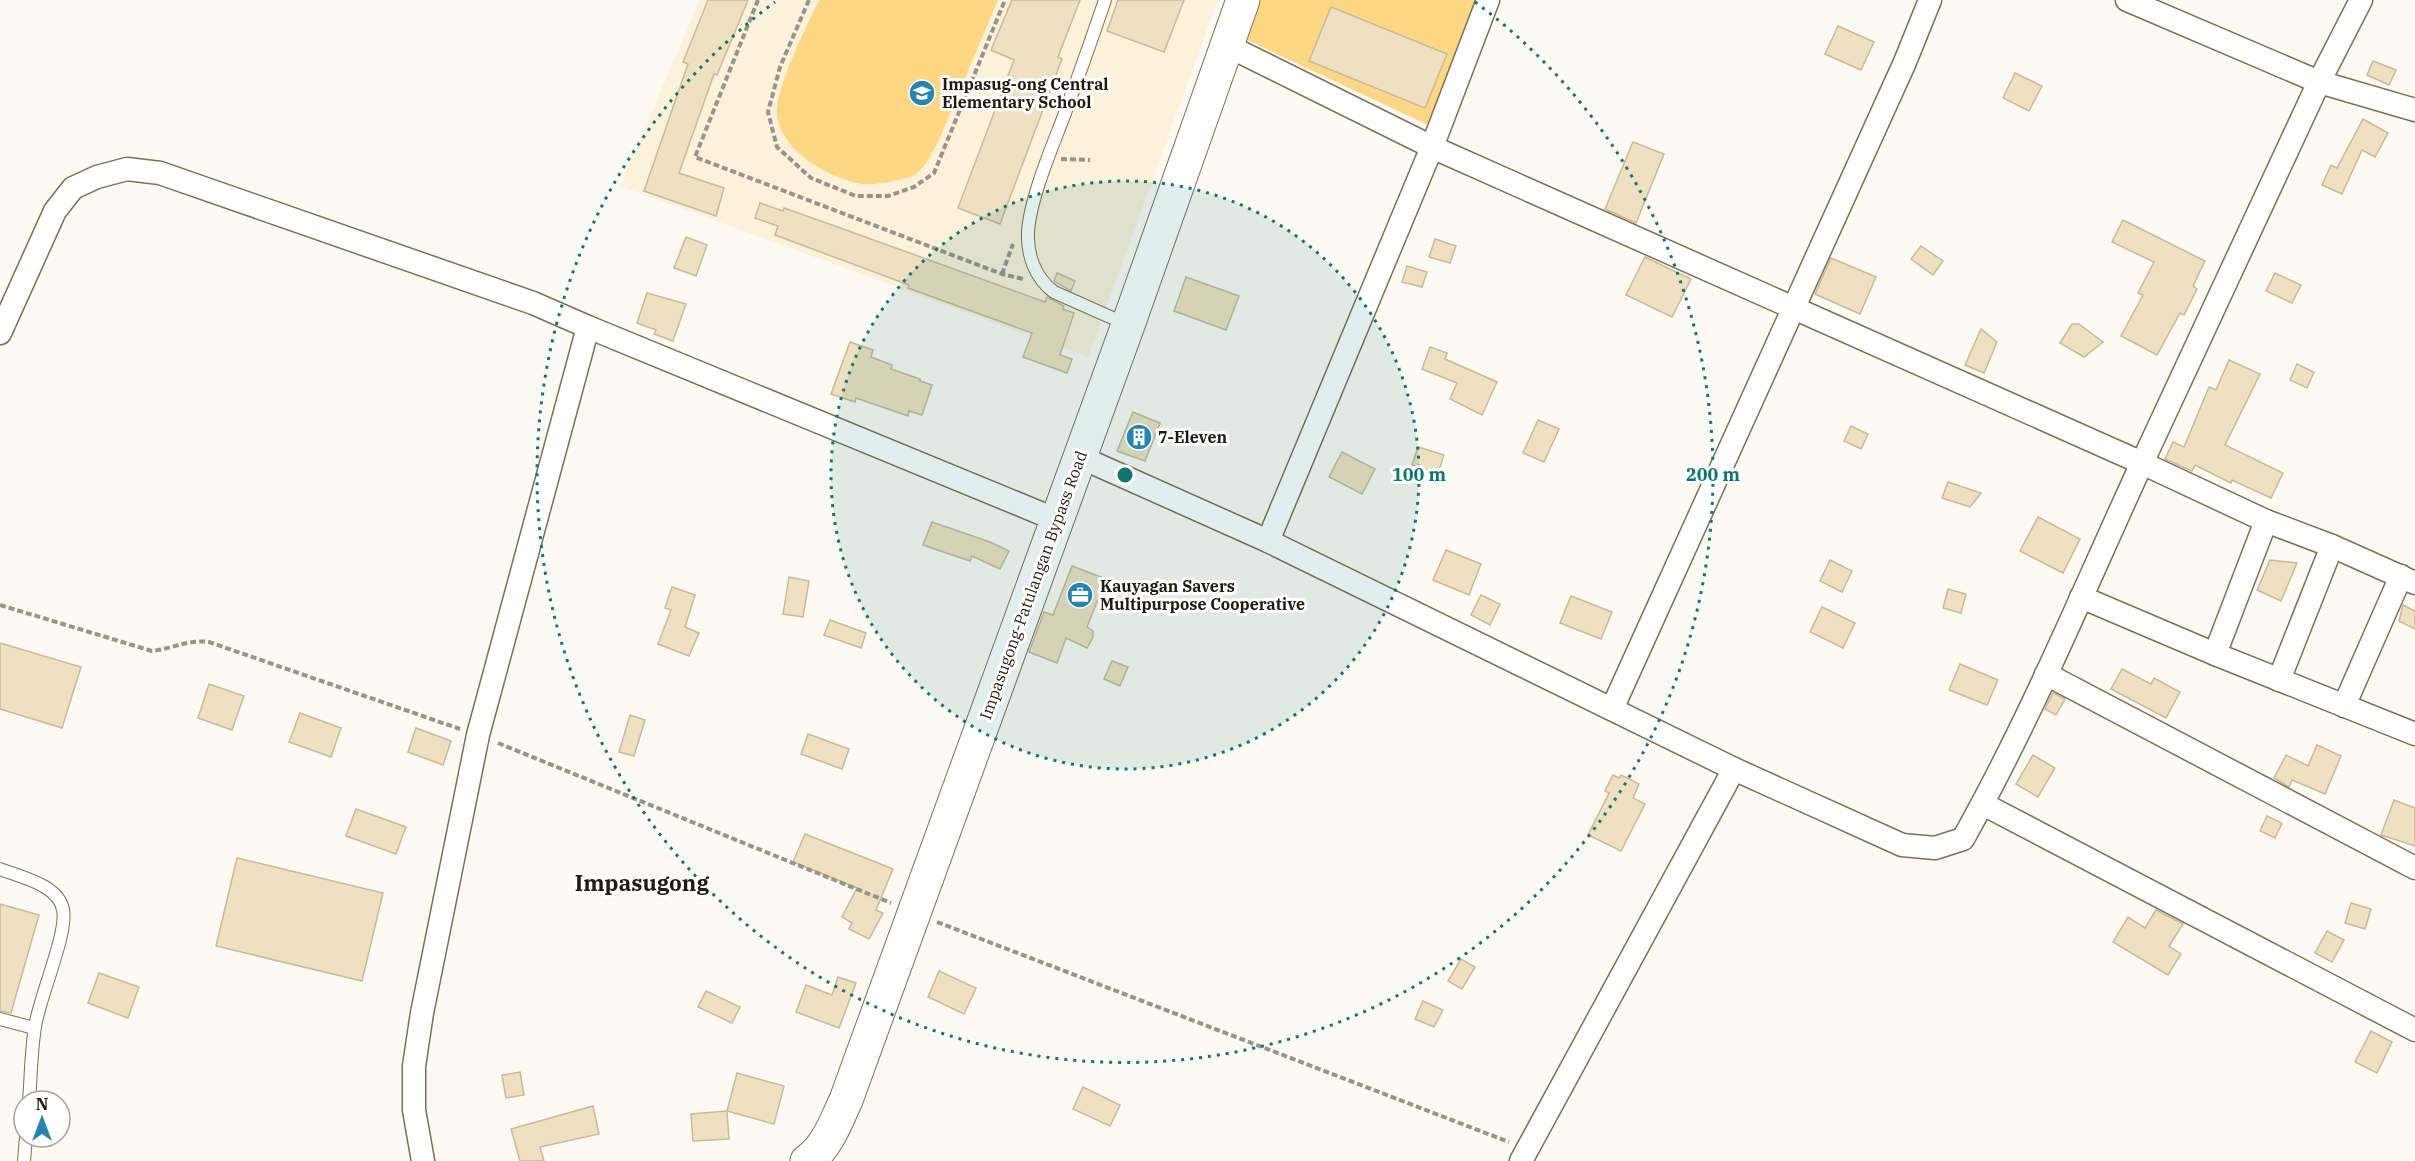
<svg xmlns="http://www.w3.org/2000/svg" width="2415" height="1161" viewBox="0 0 2415 1161" font-family="'IBM Plex Serif',serif">
	<style>
		.built { fill: #fcf1db }
		.green { fill: #fed784 }
		.building { fill: #efe0c2; stroke: #c7b99c; stroke-width: 1.5 }
		.lines { fill: none; stroke-linecap: round; stroke-linejoin: round }
		.service-casing { stroke: #7d6f54; stroke-width: 14 }
		.minor-casing { stroke: #7d6f54; stroke-width: 25 }
		.secondary-casing { stroke: #7d6f54; stroke-width: 35 }
		.path { stroke: #98948c; stroke-width: 4; stroke-dasharray: 6 3; stroke-linecap: butt }
		.service { stroke: #fff; stroke-width: 12 }
		.minor { stroke: #fff; stroke-width: 22 }
		.secondary { stroke: #fff; stroke-width: 33 }
		.ring { fill: none; stroke: #0f766e; stroke-width: 3; stroke-dasharray: 3 6 }
		.labels { text-anchor: middle; dominant-baseline: central; stroke-width: 6; stroke-linejoin: round; paint-order: stroke }
		.poi-label { font-size: 16px; font-weight: bold; fill: #201a0f; stroke: #fff; text-anchor: start }
		.street-label { font-size: 16px; fill: #201a0f; stroke: #fff }
		.district-label { font-size: 22px; font-weight: bold; fill: #201a0f; stroke: #fff }
		.centre { fill: #0f766e; stroke: #fff; stroke-width: 3 }
		.ring-label { font-size: 18px; text-anchor: middle; font-weight: bold; fill: #0f766e; stroke: #fff; stroke-width: 6; stroke-linejoin: round; paint-order: stroke }
	</style>
	<rect width="100%" height="100%" fill="#fdfaf4"/>
	<path class="built" d="M700,0H1218L1088,357L620,186Z"/>
	<g class="green">
		<path d="M819,0H998L939,140C933,151 927,166 916,174C912,178 904,178 899,180C888,182 874,185 862,184C830,179 782,152 777,116C774,89 807,26 819,0Z"/>
		<path d="M1258,0H1475L1432,127L1243,38Z"/>
	</g>
	<g class="building">
		<path d="M708,0H748L717,75L714,74L679,173L724,188L716,216L644,191L688,64L683,62Z"/>
		<path d="M1012,0H1080L1058,57L1062,59L1000,224L958,208L1014,60L991,50Z"/>
		<path d="M1118,0H1184L1164,52L1107,31Z"/>
		<path d="M1331,7L1447,54L1425,108L1309,61Z"/>
		<path d="M1838,26L1874,42L1861,70L1825,54Z"/>
		<path d="M2373,61L2396,70L2389,85L2367,75Z"/>
		<path d="M2015,73L2042,86L2029,111L2003,98Z"/>
		<path d="M2363,119L2388,133L2375,157L2362,150L2342,194L2322,185L2331,165L2337,168Z"/>
		<path d="M1633,142L1664,154L1636,223L1605,209Z"/>
		<path d="M760,203L783,211L784,208L846,230L1045,302L1047,297L1064,306L1063,309L1074,313L1060,355L1072,359L1067,373L1023,357L1032,333L908,288L909,285L775,235L778,226L755,218Z"/>
		<path d="M2123,220L2205,261L2193,286L2197,289L2184,315L2180,313L2157,355L2121,336L2143,295L2138,293L2154,262L2112,242Z"/>
		<path d="M686,237L707,245L696,276L674,268Z"/>
		<path d="M1435,239L1456,246L1450,263L1429,257Z"/>
		<path d="M1921,246L1943,261L1933,275L1911,259Z"/>
		<path d="M1645,257L1691,279L1672,317L1626,295Z"/>
		<path d="M1831,258L1876,277L1860,314L1815,294Z"/>
		<path d="M1407,266L1427,272L1422,287L1402,282Z"/>
		<path d="M1057,273L1075,281L1071,291L1054,281Z"/>
		<path d="M2275,273L2301,285L2292,303L2266,291Z"/>
		<path d="M1186,277L1239,296L1226,330L1174,311Z"/>
		<path d="M647,293L686,304L673,341L654,334L656,330L637,323Z"/>
		<path d="M2072,324H2079L2103,342L2084,357L2060,343Z"/>
		<path d="M1981,329L1997,342L1984,373L1965,365Z"/>
		<path d="M850,342L873,350L871,357L892,365L891,369L920,379V381L932,385L922,415L909,411L908,416L856,398L855,402L831,394Z"/>
		<path d="M1430,347L1447,353L1445,359L1497,382L1482,415L1450,399L1457,383L1422,369Z"/>
		<path d="M2229,360L2260,374L2225,445L2283,473L2271,498L2232,480L2231,483L2195,465L2192,471L2165,459L2173,442L2184,447L2209,387L2216,390Z"/>
		<path d="M2297,364L2314,372L2307,388L2290,380Z"/>
		<path d="M1133,412L1160,423L1145,461L1117,451Z"/>
		<path d="M1538,420L1559,429L1544,462L1523,453Z"/>
		<path d="M1851,426L1868,434L1861,449L1844,441Z"/>
		<path d="M1418,447L1444,455L1438,473L1412,465Z"/>
		<path d="M1342,452L1375,469L1362,494L1329,477Z"/>
		<path d="M1948,482L1981,493L1970,507L1942,498Z"/>
		<path d="M2038,517L2080,539L2063,573L2020,551Z"/>
		<path d="M932,522L990,542L1009,551L1000,569L972,556L970,561L923,545Z"/>
		<path d="M1446,550L1481,564L1469,595L1433,580Z"/>
		<path d="M1830,560L1852,571L1842,592L1820,581Z"/>
		<path d="M2270,560L2297,563L2281,601L2257,590Z"/>
		<path d="M1072,566L1106,579L1087,627L1093,631V637L1087,648L1066,638L1057,663L1029,652L1044,612L1053,615Z"/>
		<path d="M789,577L809,581L803,617L783,614Z"/>
		<path d="M672,587L695,595L685,627L699,633L689,656L658,644L671,610L665,608Z"/>
		<path d="M1948,589L1966,594L1961,613L1943,608Z"/>
		<path d="M1481,595L1500,604L1490,625L1471,615Z"/>
		<path d="M1571,596L1612,612L1601,639L1560,623Z"/>
		<path d="M2403,605L2415,611V629L2399,621Z"/>
		<path d="M1822,607L1855,623L1843,648L1810,632Z"/>
		<path d="M830,620L866,633L861,648L824,635Z"/>
		<path d="M0,643L81,667L62,728L0,709Z"/>
		<path d="M1112,661L1128,667L1120,686L1104,679Z"/>
		<path d="M1960,664L1998,680L1987,705L1949,690Z"/>
		<path d="M2122,669L2151,684L2154,678L2180,692L2166,718L2111,689Z"/>
		<path d="M209,684L244,696L232,730L198,718Z"/>
		<path d="M2053,693L2065,699L2056,715L2045,709Z"/>
		<path d="M300,713L341,728L331,757L289,742Z"/>
		<path d="M630,715L645,720L634,756L619,752Z"/>
		<path d="M416,728L451,741L443,765L408,752Z"/>
		<path d="M808,734L849,749L842,769L801,754Z"/>
		<path d="M2317,745L2341,756L2325,794L2292,780L2289,787L2274,778L2286,755L2308,766Z"/>
		<path d="M2033,755L2055,768L2038,797L2016,784Z"/>
		<path d="M1613,775L1619,778L1621,775L1639,784L1633,798L1645,804L1621,851L1588,835L1609,793L1605,791Z"/>
		<path d="M2394,800L2415,808V846L2381,835Z"/>
		<path d="M356,809L406,827L396,854L346,836Z"/>
		<path d="M2267,816L2282,823L2275,838L2260,831Z"/>
		<path d="M805,834L893,869L876,910L883,913L869,939L849,929L852,923L842,917L857,888L793,862Z"/>
		<path d="M237,858L383,893L362,981L216,946Z"/>
		<path d="M2351,903L2371,909L2365,929L2345,923Z"/>
		<path d="M0,904L39,915L11,1013L0,1011Z"/>
		<path d="M2156,910L2183,924L2169,946L2181,954L2168,975L2113,942L2128,917L2145,928Z"/>
		<path d="M2327,931L2344,940L2332,962L2315,953Z"/>
		<path d="M1461,959L1475,967L1462,989L1448,981Z"/>
		<path d="M939,971L976,988L964,1014L928,997Z"/>
		<path d="M99,973L139,987L128,1018L88,1003Z"/>
		<path d="M838,977L856,983L839,1028L796,1012L806,985L832,995Z"/>
		<path d="M706,991L740,1007L732,1023L698,1007Z"/>
		<path d="M1423,1001L1443,1010L1434,1027L1415,1019Z"/>
		<path d="M2371,1031L2392,1042L2377,1073L2355,1062Z"/>
		<path d="M520,1072L524,1095L506,1098L502,1075Z"/>
		<path d="M737,1073L784,1086L774,1124L727,1111Z"/>
		<path d="M1083,1087L1120,1105L1110,1126L1073,1109Z"/>
		<path d="M593,1106L599,1134L540,1147L544,1161H520L511,1129Z"/>
		<path d="M727,1111L729,1139L693,1141L691,1114Z"/>
	</g>
	<g class="lines">
		<defs>
			<g id="service">
				<path d="M1105,0C1091,41 1077,81 1062,121C1050,152 1030,200 1028,232C1027,255 1035,278 1054,292L1126,324"/>
				<path d="M0,869C21,877 59,885 63,910C68,933 39,998 35,1027C31,1051 31,1077 29,1101"/>
				<path d="M0,1019L34,1028"/>
				<path d="M24,1161L26,1137"/>
			</g>
			<g id="minor">
				<path d="M2127,0L2319,82L2142,463L2266,521L2332,546L2415,583"/>
				<path d="M2361,0L2319,82L2415,110"/>
				<path d="M0,333L55,211L73,188L97,177L127,169L160,173L533,303L588,327"/>
				<path d="M1080,457L1268,541L1734,769L1902,845L1935,848L1963,839C2031,718 2084,589 2142,463L1432,147L1226,45"/>
				<path d="M1268,541L1432,147L1488,0"/>
				<path d="M2081,597L2215,654L2415,734"/>
				<path d="M2215,654L2266,521"/>
				<path d="M2046,674L2415,868"/>
				<path d="M2279,680L2332,546"/>
				<path d="M2344,706L2401,576"/>
				<path d="M1612,709L1905,62L1930,0"/>
				<path d="M1983,804L2415,1030"/>
				<path d="M423,1161L414,1110V1066L422,1013L478,735L588,327L1057,520"/>
				<path d="M1521,1161L1734,769"/>
			</g>
			<path id="secondary" d="M807,1161C827,1148 836,1121 846,1100L1128,325L1243,0"/>
		</defs>
		<use href="#service" class="service-casing"/>
		<use href="#minor" class="minor-casing"/>
		<use href="#secondary" class="secondary-casing"/>
		<g class="path">
			<path d="M758,0L695,157L1002,274L1023,279"/>
			<path d="M809,0L780,67L768,112L777,147L811,178L856,196H888L914,187L934,173L1005,0"/>
			<path d="M1061,159L1090,160"/>
			<path d="M1002,274L1013,244"/>
			<path d="M0,605L152,651C172,649 188,639 209,642L460,729"/>
			<path d="M498,743L891,903"/>
			<path d="M937,922L1509,1142"/>
		</g>
		<use href="#service" class="service"/>
		<use href="#minor" class="minor"/>
		<use href="#secondary" class="secondary"/>
	</g>
	<circle cx="1125" cy="475" r="294" fill="#0f766e" fill-opacity=".12"/>
	<g class="ring">
		<circle cx="1125" cy="475" r="294"/>
		<path d="M1475 2A588 588 0 1 1 775 2"/>
	</g>
	<defs>
		<symbol id="school-disc" viewBox="-11 -11 22 22"><circle r="9.5" fill="#2783b0" stroke="#fff"/><path d="M0-5L7-2L0 1L-7-2ZM-4 1L0 2.5L4 1V4Q0 6-4 4Z" fill="#fff"/></symbol>
		<symbol id="building-disc" viewBox="-11 -11 22 22"><circle r="9.5" fill="#2783b0" stroke="#fff"/><path d="M-4-6H4V6H1V3H-1V6H-4ZM-2.5-4.3h1.7v1.8h-1.7ZM.8-4.3h1.7v1.8H.8ZM-2.5-1h1.7V.8h-1.7ZM.8-1h1.7V.8H.8Z" fill="#fff"/></symbol>
		<symbol id="office-disc" viewBox="-11 -11 22 22"><circle r="9.5" fill="#2783b0" stroke="#fff"/><path d="M-6-3h4V-5.5h4V-3h4V5H-6ZM-1-4.5V-3h2v-1.5ZM-6 0V1H6V0Z" fill="#fff"/></symbol>
	</defs>
	<g fill-rule="evenodd">
		<use href="#school-disc" x="907" y="78" width="30" height="30"/>
		<use href="#building-disc" x="1124" y="422" width="30" height="30"/>
		<use href="#office-disc" x="1065" y="580" width="30" height="30"/>
	</g>
	<g class="labels">
		<g class="poi-label">
			<text x="942" y="84">Impasug-ong Central<tspan x="942" dy="18">Elementary School</tspan></text>
			<text x="1158" y="437">7-Eleven</text>
			<text x="1100" y="586">Kauyagan Savers<tspan x="1100" dy="18">Multipurpose Cooperative</tspan></text>
		</g>
		<g class="street-label">
			<text transform="translate(1033 585) rotate(-70)">Impasugong-Patulangan Bypass Road</text>
		</g>
		<g class="district-label">
			<text x="642" y="882">Impasugong</text>
		</g>
	</g>
	<circle cx="1125" cy="475" r="9" class="centre"/>
	<g class="ring-label">
		<text x="1419" y="481">100 m</text>
		<text x="1713" y="481">200 m</text>
	</g>
	<g transform="translate(42 1119)"><circle r="28" fill="#ffffff" stroke="#a6a39f" stroke-width="1.5"/>
	<path d="M0-4.5L10 22L0 15L-10 22Z" fill="#2783b0"/>
	<text y="-9" font-size="16" font-weight="bold" text-anchor="middle" fill="#201a0f">N</text>
	</g>
</svg>
